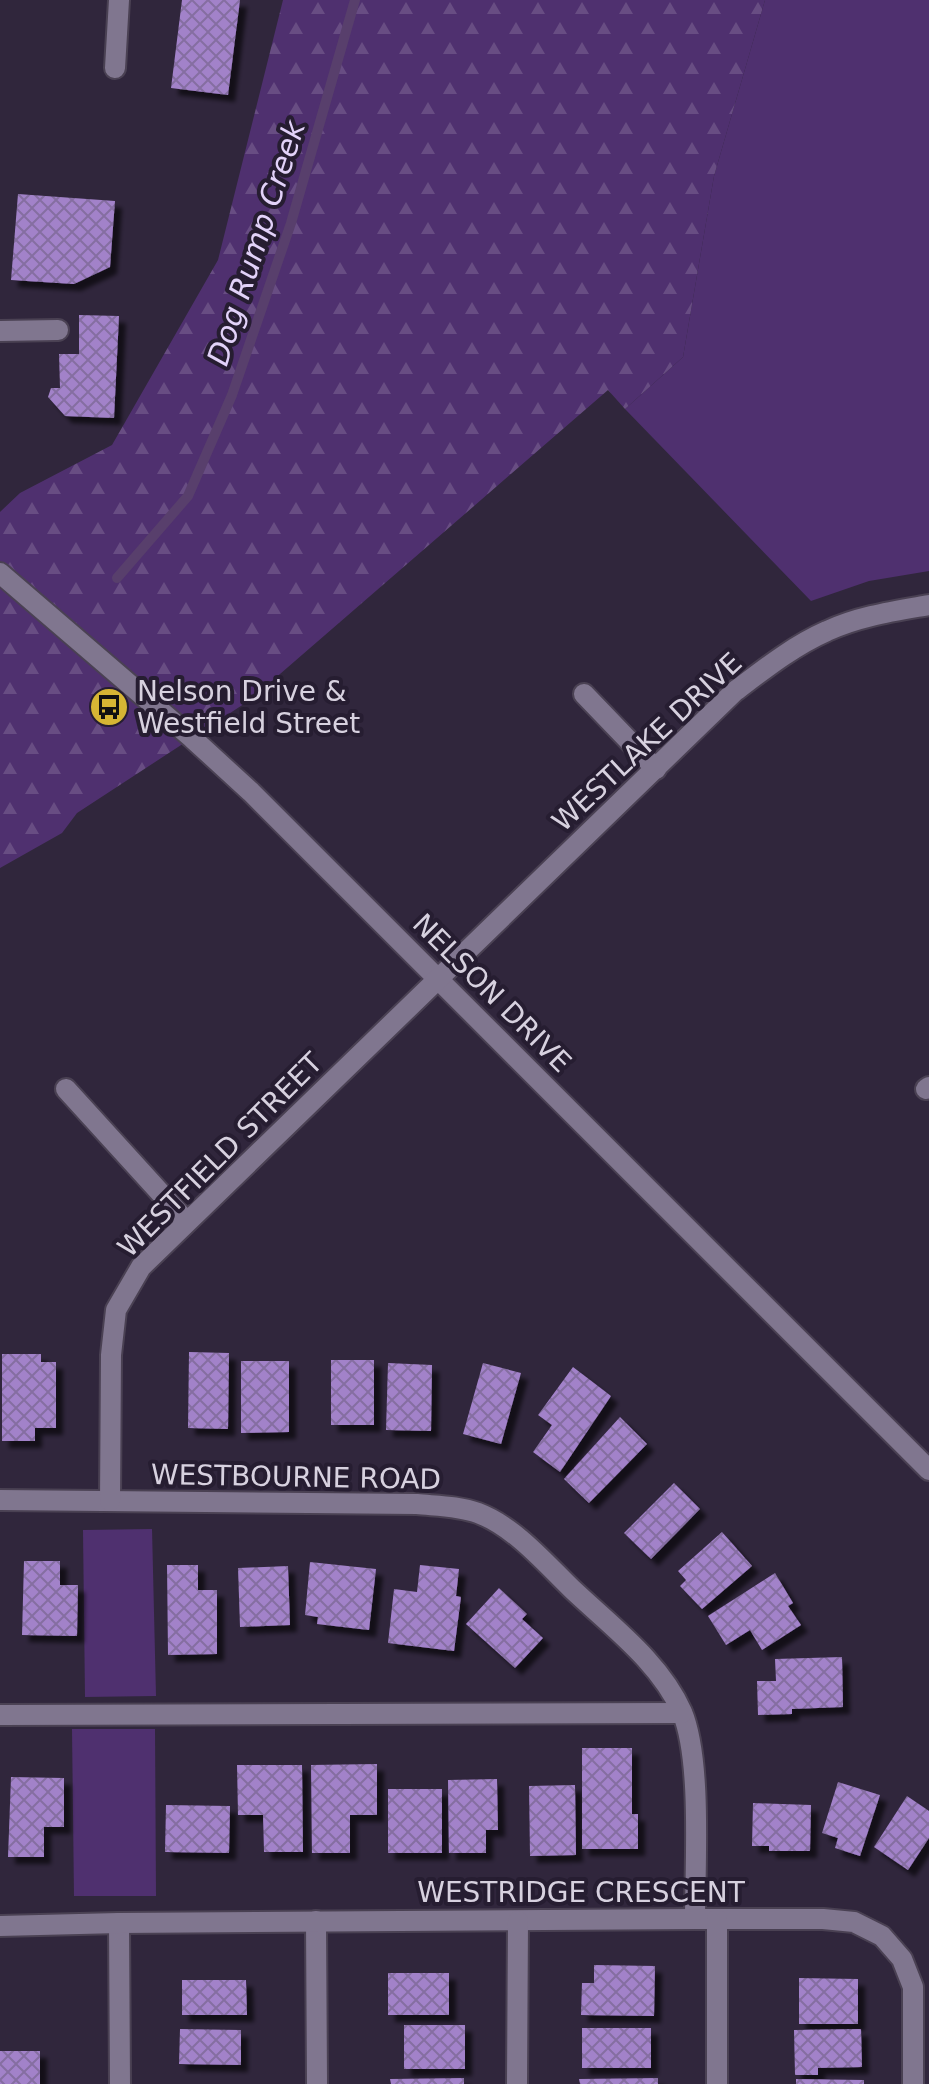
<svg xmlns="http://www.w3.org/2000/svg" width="929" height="2084" viewBox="0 0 929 2084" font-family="'DejaVu Sans',sans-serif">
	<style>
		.green { fill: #4f306f }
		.forest { fill: url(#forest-firs) }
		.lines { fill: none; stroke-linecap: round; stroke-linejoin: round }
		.stream { stroke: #583f6c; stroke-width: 10 }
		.building { fill: url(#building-cross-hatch); filter: url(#shadow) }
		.minor-casing { stroke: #4a4153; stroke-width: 24 }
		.minor { stroke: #80768f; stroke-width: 20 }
		.labels { text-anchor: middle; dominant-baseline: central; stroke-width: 8; stroke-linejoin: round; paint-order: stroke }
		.poi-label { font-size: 28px; fill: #d7d1df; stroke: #261d31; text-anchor: start }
		.street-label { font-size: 28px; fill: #d7d1df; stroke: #261d31 }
		.water-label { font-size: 30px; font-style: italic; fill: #e2d2f9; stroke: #261d31 }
	</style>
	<defs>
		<pattern id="forest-firs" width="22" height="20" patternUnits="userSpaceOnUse" patternTransform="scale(2)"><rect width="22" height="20" fill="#4f306f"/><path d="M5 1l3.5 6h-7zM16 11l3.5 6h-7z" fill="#684d83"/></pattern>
		<pattern id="building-cross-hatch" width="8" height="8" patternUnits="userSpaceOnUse" patternTransform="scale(2)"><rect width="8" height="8" fill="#a282c9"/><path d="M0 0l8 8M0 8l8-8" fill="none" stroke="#856ea1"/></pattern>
		<filter id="shadow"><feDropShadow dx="7" dy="7" stdDeviation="2" flood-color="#0009"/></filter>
	</defs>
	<rect width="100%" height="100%" fill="#30263c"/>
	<g class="green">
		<path d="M765,0H929V571L869,581L811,601L625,409L683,357L714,176Z"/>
		<path d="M152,1529L156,1696L85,1697L83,1530Z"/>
		<path d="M72,1729H155L156,1896H74Z"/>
	</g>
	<path class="forest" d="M283,0H765L714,176L683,357L625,409L608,390L250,700L77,813L62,833L0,868V512L20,493L112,445L218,260Z"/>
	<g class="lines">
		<path class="stream" d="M117,578L188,496L232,395L291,223L355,0"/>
	</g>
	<g class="building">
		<path d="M182,0H240L228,95L171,88Z"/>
		<path d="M18,194L115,201L110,267L74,284L11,280Z"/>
		<path d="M79,315L119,316L114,418L65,416L48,397L51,388H60L59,354H79Z"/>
		<path d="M189,1352L229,1353L228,1429L188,1428Z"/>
		<path d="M2,1354H41V1362H56V1428H35V1441H2Z"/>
		<rect x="331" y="1360" width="43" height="65"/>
		<path d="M241,1361H289V1432L241,1433Z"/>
		<path d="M388,1363L432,1365L431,1431L386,1430Z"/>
		<path d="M483,1363L521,1373L501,1444L463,1434Z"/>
		<path d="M573,1367L611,1396L560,1472L533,1452L552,1425L538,1415Z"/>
		<path d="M620,1417L647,1444L589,1503L564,1479Z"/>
		<path d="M674,1483L700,1509L651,1559L624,1533Z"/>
		<path d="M722,1532L752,1566L702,1609L680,1586L686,1580L678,1571Z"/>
		<path d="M24,1561H60V1585H78L77,1636L22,1635Z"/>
		<path d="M310,1562L376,1569L369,1630L317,1624L318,1617L305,1615Z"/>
		<path d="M167,1565H198V1590H217V1654L168,1655Z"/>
		<path d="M420,1565L459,1569L456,1596L461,1597L454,1651L388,1643L394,1589L417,1592Z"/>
		<path d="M288,1566L290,1625L240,1627L238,1568Z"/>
		<path d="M775,1573L793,1603L788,1606L801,1625L762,1650L750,1630L726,1645L708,1616Z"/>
		<path d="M499,1588L527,1614L522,1619L543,1638L515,1668L466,1624Z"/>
		<path d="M842,1657L843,1707L792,1709V1714L758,1715L757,1681H776L775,1659Z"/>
		<path d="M582,1748H632V1814H638V1849H582Z"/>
		<path d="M377,1764V1815H350V1853H312L311,1765Z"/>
		<path d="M237,1765H302L303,1852H264L263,1815H238Z"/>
		<path d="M11,1777L64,1778V1827H44V1857H8Z"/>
		<path d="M497,1779L498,1830H486V1853H449L448,1780Z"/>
		<path d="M838,1782L880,1795L860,1856L835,1848L838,1838L822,1833Z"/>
		<path d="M575,1785L576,1855L530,1856L529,1786Z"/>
		<rect x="388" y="1789" width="54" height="64"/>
		<path d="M907,1796L929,1811V1838L908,1870L874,1847Z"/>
		<path d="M753,1803L811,1805L810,1851H769V1846H752Z"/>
		<path d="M166,1805L230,1806L229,1853L165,1852Z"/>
		<path d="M594,1965L655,1966L654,2016L581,2015L582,1983H594Z"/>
		<rect x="388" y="1973" width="61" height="42"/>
		<path d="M799,1978L858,1979V2024H799Z"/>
		<path d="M182,1980H246L247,2015H182Z"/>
		<rect x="404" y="2025" width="61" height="44"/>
		<rect x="582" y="2028" width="69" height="40"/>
		<path d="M180,2029L241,2030V2065L179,2064Z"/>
		<path d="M861,2029L862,2067L818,2068V2075H795L794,2030Z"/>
		<rect x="0" y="2051" width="40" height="33"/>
		<path d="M464,2078V2084H391L390,2079Z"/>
		<path d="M658,2078V2084H580L579,2079Z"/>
		<path d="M796,2079L864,2080V2084H796Z"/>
	</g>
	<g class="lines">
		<defs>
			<g id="minor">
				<path d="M115,68L119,0"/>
				<path d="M0,331L58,330"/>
				<path d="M0,573L192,738L251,792L929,1470"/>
				<path d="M584,694L656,769"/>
				<path d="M66,1089L186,1221"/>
				<path d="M926,1089L929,1087"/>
				<path d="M0,1500L417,1504C437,1506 459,1506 478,1513C515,1527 545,1563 572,1589C611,1626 660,1662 682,1712C702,1760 695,1865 695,1919"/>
				<path d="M110,1501L111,1355L116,1310L141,1267L734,692C763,670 793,646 827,631C859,616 895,611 929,605"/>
				<path d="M0,1715L682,1713"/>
				<path d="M316,1921L317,2084"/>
				<path d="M119,1923L120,2084"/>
				<path d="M0,1926L119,1923L695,1919H823L854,1922L882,1936L902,1959L913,1987V2084"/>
				<path d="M517,2084L518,1921"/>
				<path d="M717,2084V1919"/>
			</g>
		</defs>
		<use href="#minor" class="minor-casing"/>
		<use href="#minor" class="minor"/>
	</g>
	<defs>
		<symbol id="bus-disc" viewBox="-11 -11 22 22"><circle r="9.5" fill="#d6b534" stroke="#261d31"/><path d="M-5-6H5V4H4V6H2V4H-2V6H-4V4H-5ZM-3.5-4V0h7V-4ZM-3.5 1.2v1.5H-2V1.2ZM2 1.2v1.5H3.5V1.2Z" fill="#111"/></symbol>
	</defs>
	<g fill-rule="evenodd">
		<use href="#bus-disc" x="87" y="685" width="44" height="44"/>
	</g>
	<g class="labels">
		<g class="poi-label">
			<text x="137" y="691">Nelson Drive &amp;<tspan x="137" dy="32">Westfield Street</tspan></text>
		</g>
		<g class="street-label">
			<text transform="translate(647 742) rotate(-43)">WESTLAKE DRIVE</text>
			<text transform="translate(492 993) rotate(45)">NELSON DRIVE</text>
			<text transform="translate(220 1155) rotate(-45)">WESTFIELD STREET</text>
			<text transform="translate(296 1477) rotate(1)">WESTBOURNE ROAD</text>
			<text x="581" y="1892">WESTRIDGE CRESCENT</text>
		</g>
		<g class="water-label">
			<text transform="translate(256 243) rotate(-72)">Dog Rump Creek</text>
		</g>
	</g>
</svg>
